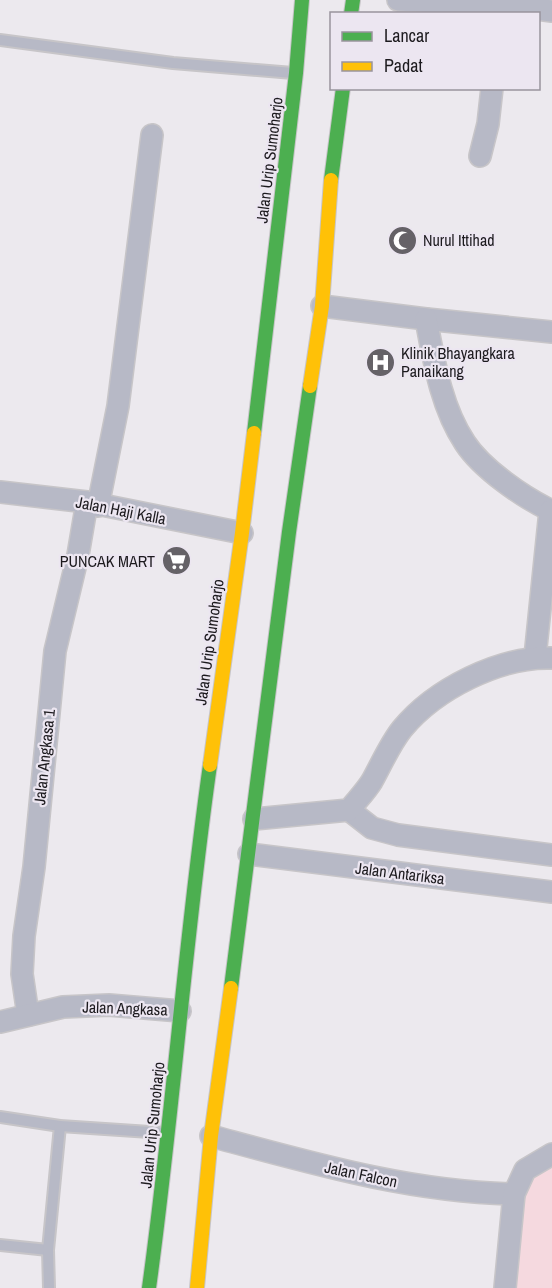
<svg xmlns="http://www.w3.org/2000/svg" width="552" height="1288" viewBox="0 0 552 1288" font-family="'Archivo Narrow',sans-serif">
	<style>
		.green { fill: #f5d9df }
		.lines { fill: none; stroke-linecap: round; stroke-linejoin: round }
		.lane-casing { stroke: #c7c5c8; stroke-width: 14 }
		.street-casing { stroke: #c7c5c8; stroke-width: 24 }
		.fast-casing { stroke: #c7c5c8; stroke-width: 16 }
		.slow-casing { stroke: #c7c5c8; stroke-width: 16 }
		.lane { stroke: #b7b9c6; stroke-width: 10 }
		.street { stroke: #b7b9c6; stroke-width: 21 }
		.fast { stroke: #4caf50; stroke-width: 14 }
		.slow { stroke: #ffc107; stroke-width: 14 }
		.labels { text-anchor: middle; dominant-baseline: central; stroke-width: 4.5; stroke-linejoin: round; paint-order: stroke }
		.street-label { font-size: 16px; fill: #1c1a1e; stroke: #ece6f1 }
		.poi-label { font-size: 16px; fill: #1c1a1e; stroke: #ece6f1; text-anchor: start }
	</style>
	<rect width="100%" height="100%" fill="#ece9ee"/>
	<path class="green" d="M552,1163V1288H512L520,1183Z"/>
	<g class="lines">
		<defs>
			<g id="lane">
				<path d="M0,40L173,63L293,73"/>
				<path d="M0,1117L60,1126L165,1133"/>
				<path d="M0,1245L48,1250"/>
				<path d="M49,1288L48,1250L60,1126"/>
			</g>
			<g id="street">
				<path d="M398,0L515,6L552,11"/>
				<path d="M480,156L488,124L492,88"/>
				<path d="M322,306L426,319L552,332"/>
				<path d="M426,319C434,361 441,407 465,443C482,469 524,498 552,511"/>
				<path d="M0,492L87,502L242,533"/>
				<path d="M98,506L118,406L152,135"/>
				<path d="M535,657L550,511"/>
				<path d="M349,810L372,828L398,835L552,855"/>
				<path d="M254,819L349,810C357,800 366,791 372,781C382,763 390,744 402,729C435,689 500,656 552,658"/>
				<path d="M249,854L552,892"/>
				<path d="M28,1015L22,974L24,936L34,867L55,651L78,555L87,502"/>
				<path d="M0,1022L63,1007L109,1005L180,1011"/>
				<path d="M211,1136C311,1163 410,1192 514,1194"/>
				<path d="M505,1288L514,1194L525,1170L552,1154"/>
			</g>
			<g id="fast">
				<path d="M351,14L353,0"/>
				<path d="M331,180L343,88"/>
				<path d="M254,433L296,73L302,0"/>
				<path d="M231,988L289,532L310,386"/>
				<path d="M149,1288C173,1114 185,939 210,765"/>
			</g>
			<g id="slow">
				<path d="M310,386L322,306L331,180"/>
				<path d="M210,765L242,533L254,433"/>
				<path d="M197,1288L211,1136L231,988"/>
			</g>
		</defs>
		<use href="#lane" class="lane-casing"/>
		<use href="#street" class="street-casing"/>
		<use href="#fast" class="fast-casing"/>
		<use href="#slow" class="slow-casing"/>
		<use href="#lane" class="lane"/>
		<use href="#street" class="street"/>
		<use href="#fast" class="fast"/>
		<use href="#slow" class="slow"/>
	</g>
	<defs>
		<symbol id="mosque-disc" viewBox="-11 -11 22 22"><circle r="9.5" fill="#656267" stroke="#ece6f1"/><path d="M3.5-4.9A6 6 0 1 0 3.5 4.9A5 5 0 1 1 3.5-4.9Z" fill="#fff"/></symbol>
		<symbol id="hospital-disc" viewBox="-11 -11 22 22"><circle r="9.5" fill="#656267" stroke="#ece6f1"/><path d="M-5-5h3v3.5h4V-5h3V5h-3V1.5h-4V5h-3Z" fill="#fff"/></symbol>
		<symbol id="supermarket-disc" viewBox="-11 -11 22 22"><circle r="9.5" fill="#656267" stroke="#ece6f1"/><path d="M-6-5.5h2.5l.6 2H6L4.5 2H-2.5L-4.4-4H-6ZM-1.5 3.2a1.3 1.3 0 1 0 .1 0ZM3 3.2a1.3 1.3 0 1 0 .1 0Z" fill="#fff"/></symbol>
	</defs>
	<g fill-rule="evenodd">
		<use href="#mosque-disc" x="386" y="224" width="33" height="33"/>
		<use href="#hospital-disc" x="364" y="346" width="33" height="33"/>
		<use href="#supermarket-disc" x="160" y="544" width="33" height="33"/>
	</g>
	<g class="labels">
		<g class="street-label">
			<text transform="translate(269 160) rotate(-83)">Jalan Urip Sumoharjo</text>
			<text transform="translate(121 510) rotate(11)">Jalan Haji Kalla</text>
			<text transform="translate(209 642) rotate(-82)">Jalan Urip Sumoharjo</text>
			<text transform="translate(44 757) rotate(-84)">Jalan Angkasa 1</text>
			<text transform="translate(400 873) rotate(7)">Jalan Antariksa</text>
			<text transform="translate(125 1008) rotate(2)">Jalan Angkasa</text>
			<text transform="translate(152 1125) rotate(-84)">Jalan Urip Sumoharjo</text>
			<text transform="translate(361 1174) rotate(12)">Jalan Falcon</text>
		</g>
		<g class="poi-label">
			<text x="423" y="240">Nurul Ittihad</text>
			<text x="401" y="353">Klinik Bhayangkara<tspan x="401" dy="18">Panaikang</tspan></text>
			<text x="155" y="561" text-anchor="end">PUNCAK MART</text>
		</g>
	</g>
	<rect x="330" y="12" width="210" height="78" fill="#ece6f1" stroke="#99949d" stroke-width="1.5"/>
	<rect x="342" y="32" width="30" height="9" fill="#4caf50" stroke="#99949d" stroke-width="1.5"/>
	<text x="384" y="42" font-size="18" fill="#1c1a1e">Lancar</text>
	<rect x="342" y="62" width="30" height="9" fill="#ffc107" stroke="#99949d" stroke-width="1.5"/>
	<text x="384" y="72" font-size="18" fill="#1c1a1e">Padat</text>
</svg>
